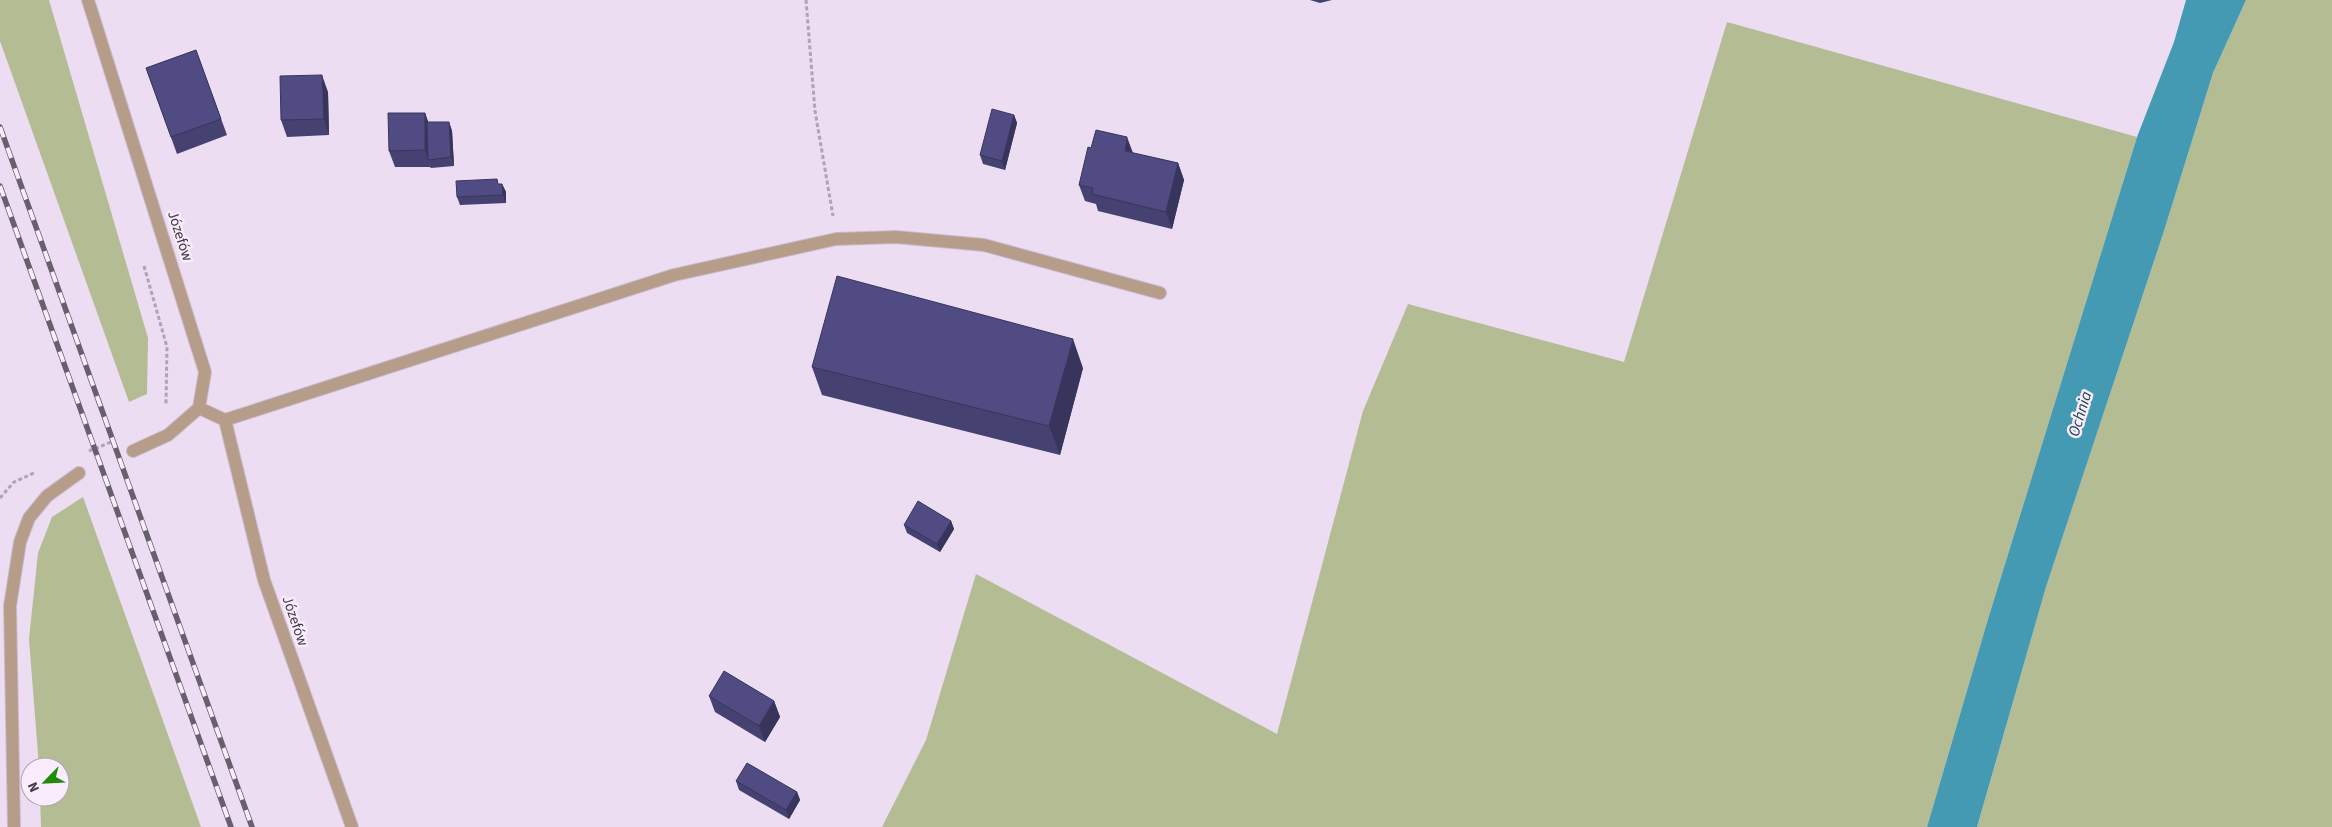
<svg xmlns="http://www.w3.org/2000/svg" width="2332" height="827" viewBox="0 0 2332 827" font-family="'Source Sans 3',sans-serif">
	<style>
		.green { fill: #b3bc93 }
		.water { fill: #459ab3 }
		.lines { fill: none; stroke-linecap: round; stroke-linejoin: round }
		.minor-casing { stroke: #cabcd0; stroke-width: 14 }
		.path { stroke: #afa3b4; stroke-width: 3; stroke-dasharray: 4 2.5; stroke-linecap: butt }
		.minor { stroke: #b69d8a; stroke-width: 12 }
		.rail-casing { stroke: #675f6b; stroke-width: 5.5 }
		.rail { stroke: #f8ecfd; stroke-width: 4; stroke-dasharray: 11; stroke-linecap: butt }
		.wall { fill: #454171 }
		.shaded-wall { fill: #38355c }
		.building { fill: #504c83; stroke: #38355c }
		.labels { text-anchor: middle; dominant-baseline: central; stroke-width: 5; stroke-linejoin: round; paint-order: stroke }
		.street-label { font-size: 15px; fill: #3f3942; stroke: #f8ecfd }
		.water-label { font-size: 16px; font-style: italic; fill: #1a404c; stroke: #f8ecfd }
	</style>
	<rect width="100%" height="100%" fill="#edddf3"/>
	<g class="green">
		<path d="M0,0H49L148,338L147,394L129,402L0,41Z"/>
		<path d="M2246,0H2332V827H1977L2046,587L2164,231L2213,73Z"/>
		<path d="M1727,22L2137,137L1988,619L1927,827H882L926,740L976,574L1277,734L1363,411L1408,304L1624,362Z"/>
		<path d="M83,497L201,827H41L40,797H60V767H39L29,639L38,553L52,517Z"/>
	</g>
	<path class="water" d="M2186,0H2246L2213,73L2164,231L2046,587L1977,827H1927L1988,619L2137,137L2174,42Z"/>
	<g class="lines">
		<defs>
			<g id="minor">
				<path d="M88,0L205,372L199,408L168,435L133,451"/>
				<path d="M199,408L225,420L674,275L836,239L896,237L984,245L1160,293"/>
				<path d="M225,420L264,580L352,827"/>
				<path d="M14,827L10,606L20,542L29,518L47,496L79,473"/>
			</g>
		</defs>
		<use href="#minor" class="minor-casing"/>
		<g class="path">
			<path d="M806,0L815,111L833,216"/>
			<path d="M144,266L167,347L166,404"/>
			<path d="M89,451L111,442"/>
			<path d="M0,498L14,482L34,473"/>
		</g>
		<use href="#minor" class="minor"/>
		<defs>
			<g id="rail">
				<path d="M0,127L252,827"/>
				<path d="M0,186L231,827"/>
			</g>
		</defs>
		<use href="#rail" class="rail-casing"/>
		<use href="#rail" class="rail"/>
	</g>
	<g class="wall">
		<path d="M1310,0H1332L1320,3Z"/>
		<path d="M196,50L227,135L177,154L146,68Z"/>
		<path d="M328,92L329,135L287,137L281,120Z"/>
		<path d="M425,113L428,122H449L452,131L454,166L431,168L430,167H395L389,151Z"/>
		<path d="M1014,115L1017,123L1005,170L983,164L980,155Z"/>
		<path d="M1133,153L1178,163L1184,180L1172,229L1098,211L1096,204L1085,201L1079,185Z"/>
		<path d="M499,184H502L506,192V203L460,205L457,197Z"/>
		<path d="M812,367L1083,368L1060,455L822,395Z"/>
		<path d="M951,521L954,529L940,552L907,533L904,525Z"/>
		<path d="M709,696L774,701L780,717L765,742L715,712Z"/>
		<path d="M736,781L797,792L800,800L789,819L739,790Z"/>
	</g>
	<g class="shaded-wall">
		<path d="M322,75L328,92L329,135L324,119Z"/>
		<path d="M425,113L431,129L428,160L425,150Z"/>
		<path d="M1014,115L1017,123L1005,170L1002,161Z"/>
		<path d="M449,122L452,131L454,166L451,157Z"/>
		<path d="M1127,137L1133,153L1125,151Z"/>
		<path d="M1178,163L1184,180L1172,229L1166,212Z"/>
		<path d="M502,184L506,192V203L503,195Z"/>
		<path d="M1073,339L1083,368L1060,455L1049,426Z"/>
		<path d="M951,521L954,529L940,552L937,544Z"/>
		<path d="M774,701L780,717L765,742L759,726Z"/>
		<path d="M797,792L800,800L789,819L786,810Z"/>
	</g>
	<g class="building">
		<path d="M196,50L221,119L171,137L146,68Z"/>
		<path d="M322,75L324,119L281,120L280,76Z"/>
		<path d="M992,109L1014,115L1002,161L980,155Z"/>
		<path d="M388,113H425V150L389,151Z"/>
		<path d="M427,122H449L451,157L428,160Z"/>
		<path d="M1096,130L1127,137L1125,151L1178,163L1166,212L1092,194L1093,188L1079,185L1088,147L1091,148Z"/>
		<path d="M497,179L498,184H502L503,195L457,197L456,181Z"/>
		<path d="M837,276L1073,339L1049,426L812,367Z"/>
		<path d="M918,501L951,521L937,544L904,525Z"/>
		<path d="M724,671L774,701L759,726L709,696Z"/>
		<path d="M747,763L797,792L786,810L736,781Z"/>
	</g>
	<g class="labels">
		<g class="street-label">
			<text transform="translate(180 236) rotate(72)">Józefów</text>
			<text transform="translate(295 621) rotate(71)">Józefów</text>
		</g>
		<g class="water-label">
			<text transform="translate(2080 414) rotate(-73)">Ochnia</text>
		</g>
	</g>
	<g transform="translate(45 782) rotate(246)"><circle r="24" fill="#f8ecfd" stroke="#aea4b2"/>
	<path d="M0-4L9 19L0 12L-9 19Z" fill="#208b09"/>
	<text y="-8" font-size="14" font-weight="bold" text-anchor="middle" fill="#3f3942">N</text>
	</g>
</svg>
